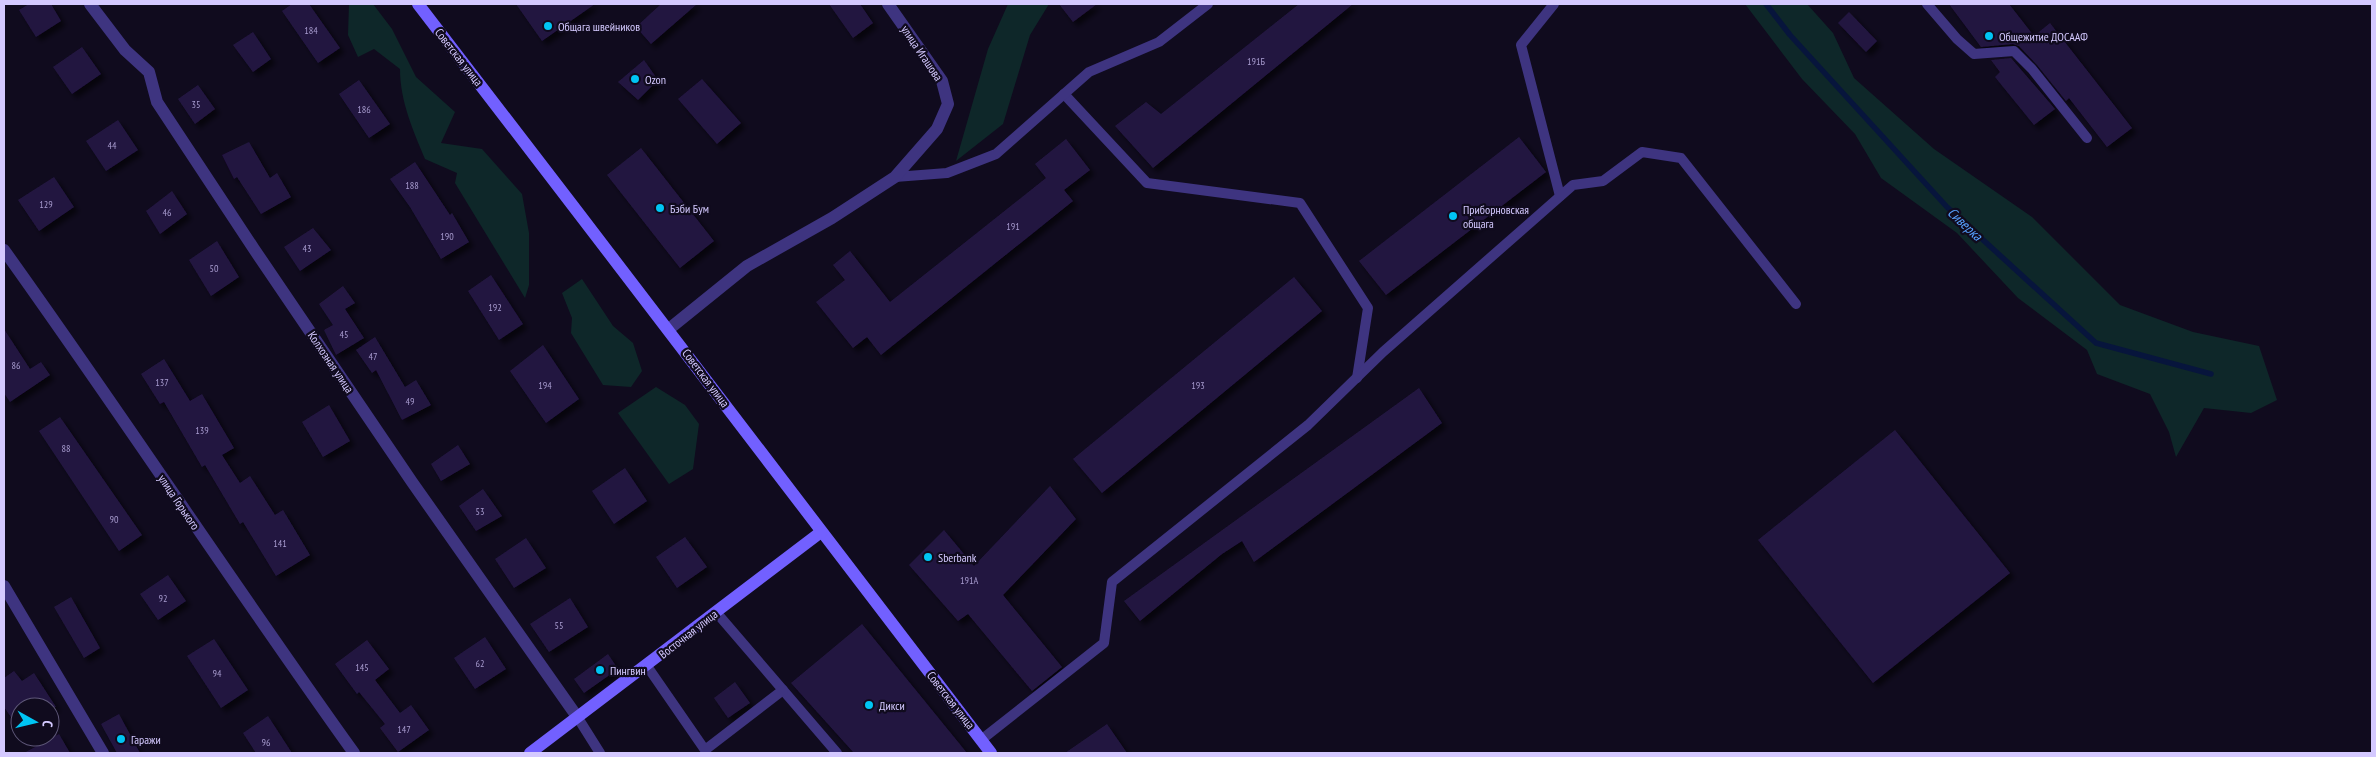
<svg xmlns="http://www.w3.org/2000/svg" width="2376" height="757" viewBox="0 0 2376 757" font-family="'PT Sans Narrow',sans-serif">
	<style>
		.green { fill: #0e2729 }
		.lines { fill: none; stroke-linecap: round; stroke-linejoin: round }
		.stream { stroke: #07153c; stroke-width: 5.5 }
		.building { fill: #231640; filter: url(#shadow) }
		.lane { stroke: #3e3480; stroke-width: 10 }
		.street { stroke: #3e3480; stroke-width: 12 }
		.secondary { stroke: #7260ff; stroke-width: 12 }
		.poi-dot { fill: #00c5f4; stroke: #100b1e; stroke-width: 2 }
		.labels { text-anchor: middle; dominant-baseline: central; stroke-width: 4.5; stroke-linejoin: round; paint-order: stroke }
		.number-label { font-size: 10px; fill: #a89ccf }
		.poi-label { font-size: 12px; fill: #d4c9ff; stroke: #100b1e; text-anchor: start }
		.street-label { font-size: 12px; fill: #d4c9ff; stroke: #100b1e }
		.water-label { font-size: 14px; font-style: italic; fill: #57a1ff; stroke: #100b1e }
	</style>
	<defs>
		<filter id="shadow"><feDropShadow dx="4.5" dy="4.5" stdDeviation="2.5" flood-color="#0009"/></filter>
	</defs>
	<rect width="100%" height="100%" fill="#100b1e"/>
	<g class="green">
		<path d="M349,4H373L392,29L416,77L455,112L441,143L482,149L522,194L529,233V285L525,298L455,183L457,173L425,159C413,130 400,101 400,69L374,49L358,57L348,35Z"/>
		<path d="M1008,4H1049L1030,35L1003,124L956,161L988,49Z"/>
		<path d="M1745,4H1807L1833,33L1854,78L1934,149L2032,217L2120,305L2193,332L2259,346L2277,400L2251,413L2204,408L2176,457L2169,432L2150,394L2097,374L2087,350L2018,298L1957,233L1881,178L1855,134L1802,79Z"/>
		<path d="M582,279L613,326L633,343L642,371L631,387L603,385L571,333L572,318L562,293Z"/>
		<path d="M656,387L685,405L699,424L693,469L669,484L618,413Z"/>
	</g>
	<g class="lines">
		<path class="stream" d="M1766,4L1790,35L1947,207L2096,343L2211,374"/>
	</g>
	<g class="building">
		<path d="M29,4H51L61,21L36,37L19,10Z"/>
		<path d="M292,4H309L340,48L318,63L282,11Z"/>
		<path d="M516,4H595L542,41Z"/>
		<path d="M661,4H697L651,44L636,27Z"/>
		<path d="M829,4H860L873,23L853,38Z"/>
		<path d="M1059,4H1097L1073,22Z"/>
		<path d="M1299,4H1353L1153,168L1115,126L1146,102L1161,114Z"/>
		<path d="M1949,4H2009L2034,36L2050,23L2132,128L2107,147L2069,98L2066,101L2037,65L2019,46L2013,44L1981,47Z"/>
		<path d="M1849,12L1877,41L1866,52L1838,23Z"/>
		<path d="M253,32L271,59L253,72L233,45Z"/>
		<path d="M82,47L101,74L72,94L53,67Z"/>
		<path d="M2011,58L2055,109L2034,125L1995,77L2000,72L1991,60Z"/>
		<path d="M644,60L658,80L638,100L618,82Z"/>
		<path d="M702,79L741,123L717,144L678,99Z"/>
		<path d="M359,80L390,124L369,138L339,94Z"/>
		<path d="M198,85L215,109L195,124L178,99Z"/>
		<path d="M118,120L138,150L106,171L86,141Z"/>
		<path d="M1519,137L1546,172L1386,295L1359,261Z"/>
		<path d="M1066,139L1090,170L1064,190L1073,201L881,355L867,337L853,348L816,302L845,280L833,265L850,251L890,302L1046,178L1035,164Z"/>
		<path d="M249,142L270,178L277,173L291,197L261,214L237,177L234,179L222,155Z"/>
		<path d="M641,148L714,241L680,268L607,175Z"/>
		<path d="M415,162L450,215L452,213L469,242L441,259L410,207L390,179Z"/>
		<path d="M54,177L74,207L39,231L18,200Z"/>
		<path d="M172,191L187,214L160,234L146,211Z"/>
		<path d="M313,228L331,250L300,271L284,247Z"/>
		<path d="M217,241L239,277L211,296L189,260Z"/>
		<path d="M491,275L523,324L499,340L468,291Z"/>
		<path d="M1294,277L1322,311L1102,493L1073,459Z"/>
		<path d="M343,286L355,303L345,309L364,338L336,355L324,330L333,325L319,304Z"/>
		<path d="M4,329L30,369L41,362L50,375L10,402L4,393Z"/>
		<path d="M375,337L405,387L416,380L431,405L402,420L376,370L372,373L356,350Z"/>
		<path d="M543,345L579,399L546,423L510,371Z"/>
		<path d="M164,359L190,401L202,394L234,448L222,455L240,483L250,476L275,515L283,510L310,555L276,576L243,522L240,524L205,465L202,467L164,402L160,404L141,374Z"/>
		<path d="M1419,388L1442,423L1254,562L1242,541L1222,554L1140,621L1124,601Z"/>
		<path d="M329,405L350,441L323,457L302,422Z"/>
		<path d="M60,417L142,535L119,551L39,431Z"/>
		<path d="M1895,430L2010,573L1873,683L1758,540Z"/>
		<path d="M458,445L470,464L441,481L431,464Z"/>
		<path d="M625,468L647,501L614,524L592,491Z"/>
		<path d="M1050,486L1076,519L1003,595L1062,667L1032,691L968,614L958,621L909,565L944,530L974,566Z"/>
		<path d="M483,489L502,516L476,531L459,506Z"/>
		<path d="M685,537L707,567L677,588L656,557Z"/>
		<path d="M526,538L546,568L514,588L495,559Z"/>
		<path d="M168,575L186,601L158,620L140,594Z"/>
		<path d="M71,597L100,648L84,658L54,607Z"/>
		<path d="M570,598L588,627L549,652L530,624Z"/>
		<path d="M862,624L967,753H854L791,683Z"/>
		<path d="M485,637L506,669L475,689L454,658Z"/>
		<path d="M214,639L248,690L221,708L187,656Z"/>
		<path d="M367,640L389,669L375,680L400,713L411,705L429,730L398,752L380,728L385,724L359,692L357,694L335,664Z"/>
		<path d="M608,654L618,669L584,693L574,679Z"/>
		<path d="M14,671L22,681L34,673L56,707H20V730L4,707V678Z"/>
		<path d="M735,682L750,703L728,718L714,698Z"/>
		<path d="M119,714L140,753H117L101,724Z"/>
		<path d="M268,716L292,753H256L243,733Z"/>
		<path d="M1107,724L1127,753H1065Z"/>
		<path d="M59,734L70,753H24Z"/>
	</g>
	<g class="lines">
		<g class="lane">
			<path d="M1554,4L1521,45L1560,196"/>
			<path d="M1927,4L1957,39L1974,54L2014,51L2032,69L2087,138"/>
			<path d="M1064,94L1147,183L1300,203L1368,308L1357,378"/>
			<path d="M895,177L947,173L996,154L1089,72L1159,42L1208,4"/>
			<path d="M716,612L837,753"/>
			<path d="M647,666L705,750L783,690"/>
			<path d="M578,718L600,753"/>
			<path d="M981,740L1104,643L1112,582L1308,425L1383,352L1573,185L1603,181L1642,152L1681,158L1796,304"/>
		</g>
		<g class="street">
			<path d="M90,4L125,50L149,72L157,102L254,249L412,482L578,718"/>
			<path d="M4,250C123,416 235,587 354,753"/>
			<path d="M669,329L747,266L832,218L895,177L937,129L948,104L942,81L888,4"/>
			<path d="M4,586L103,753"/>
		</g>
		<g class="secondary">
			<path d="M418,4C610,253 800,504 991,753"/>
			<path d="M530,753L821,532"/>
		</g>
	</g>
	<g class="poi-dot">
		<circle cx="548" cy="26" r="5"/>
		<circle cx="1989" cy="36" r="5"/>
		<circle cx="635" cy="79" r="5"/>
		<circle cx="660" cy="208" r="5"/>
		<circle cx="1453" cy="216" r="5"/>
		<circle cx="928" cy="557" r="5"/>
		<circle cx="600" cy="670" r="5"/>
		<circle cx="869" cy="705" r="5"/>
		<circle cx="121" cy="739" r="5"/>
	</g>
	<g class="labels">
		<g class="number-label">
			<text x="311" y="30">184</text>
			<text x="1256" y="61">191Б</text>
			<text x="196" y="104">35</text>
			<text x="364" y="109">186</text>
			<text x="112" y="145">44</text>
			<text x="412" y="185">188</text>
			<text x="46" y="204">129</text>
			<text x="167" y="212">46</text>
			<text x="1013" y="226">191</text>
			<text x="447" y="236">190</text>
			<text x="307" y="248">43</text>
			<text x="214" y="268">50</text>
			<text x="495" y="307">192</text>
			<text x="344" y="334">45</text>
			<text x="373" y="356">47</text>
			<text x="16" y="365">86</text>
			<text x="162" y="382">137</text>
			<text x="545" y="385">194</text>
			<text x="1198" y="385">193</text>
			<text x="410" y="401">49</text>
			<text x="202" y="430">139</text>
			<text x="66" y="448">88</text>
			<text x="480" y="511">53</text>
			<text x="114" y="519">90</text>
			<text x="280" y="543">141</text>
			<text x="969" y="580">191А</text>
			<text x="163" y="598">92</text>
			<text x="559" y="625">55</text>
			<text x="480" y="663">62</text>
			<text x="362" y="667">145</text>
			<text x="217" y="673">94</text>
			<text x="404" y="729">147</text>
			<text x="266" y="742">96</text>
		</g>
		<g class="poi-label">
			<text x="558" y="26">Общага швейников</text>
			<text x="1999" y="36">Общежитие ДОСААФ</text>
			<text x="645" y="79">Ozon</text>
			<text x="670" y="208">Бэби Бум</text>
			<text x="1463" y="209">Приборновская<tspan x="1463" dy="14">общага</tspan></text>
			<text x="938" y="557">Sberbank</text>
			<text x="610" y="670">Пингвин</text>
			<text x="879" y="705">Дикси</text>
			<text x="131" y="739">Гаражи</text>
		</g>
		<g class="street-label">
			<text transform="translate(922 53) rotate(56)">улица Игашова</text>
			<text transform="translate(459 57) rotate(52)">Советская улица</text>
			<text transform="translate(331 362) rotate(56)">Колхозная улица</text>
			<text transform="translate(706 378) rotate(53)">Советская улица</text>
			<text transform="translate(179 502) rotate(56)">улица Горького</text>
			<text transform="translate(688 634) rotate(-38)">Восточная улица</text>
			<text transform="translate(951 700) rotate(52)">Советская улица</text>
		</g>
		<g class="water-label">
			<text transform="translate(1965 224) rotate(43)">Сиверка</text>
		</g>
	</g>
	<rect width="2376" height="757" fill="none" stroke="#d4c9ff" stroke-width="10"/>
	<g transform="translate(35 722) rotate(98)"><circle r="24" fill="#100b1e" stroke="#5e5778"/>
	<path d="M0-4L9 19L0 12L-9 19Z" fill="#00c5f4"/>
	<text y="-8" font-size="14" font-weight="bold" text-anchor="middle" fill="#d4c9ff">С</text>
	</g>
</svg>
